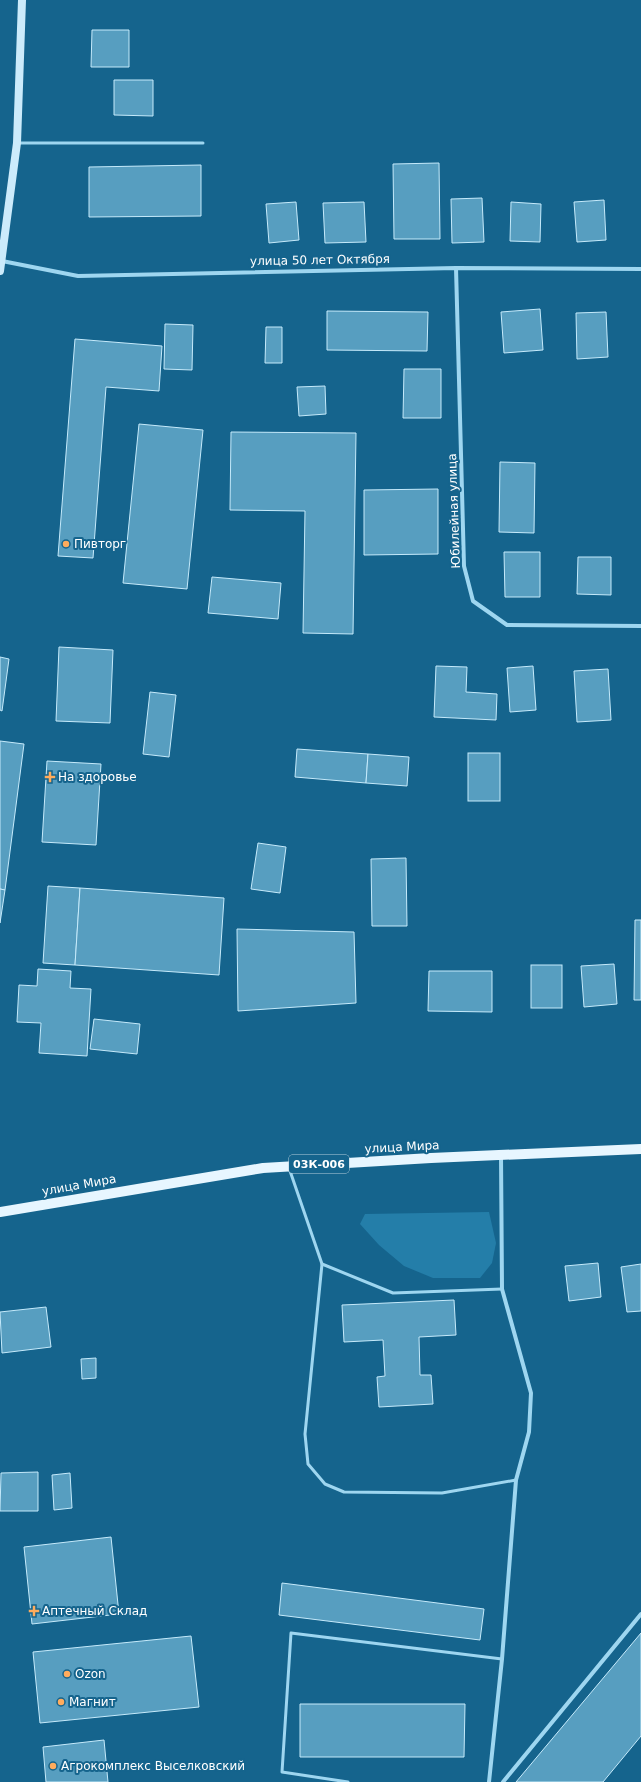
<svg xmlns="http://www.w3.org/2000/svg" width="641" height="1782" viewBox="0 0 641 1782" font-family="'DejaVu Sans',sans-serif">
	<style>
		.green { fill: #247ea9 }
		.building { fill: #579ec0; stroke: #c5eafb }
		.lines { fill: none; stroke-linecap: round; stroke-linejoin: round }
		.lane { stroke: #9ed6f0; stroke-width: 3 }
		.street { stroke: #9ed6f0; stroke-width: 4 }
		.secondary { stroke: #ccebfb; stroke-width: 8 }
		.primary { stroke: #e7f6ff; stroke-width: 10 }
		.poi-dot { fill: #ffac5d; stroke: #15648d; stroke-width: 1.5 }
		.labels { text-anchor: middle; dominant-baseline: central; stroke-width: 4; stroke-linejoin: round; paint-order: stroke }
		.shield { fill: #15648d; stroke: #b9d0dd; stroke-width: 1 }
		.shield-label { font-size: 11px; font-weight: bold; fill: #fff }
		.street-label { font-size: 12px; fill: #fff; stroke: #15648d }
		.poi-label { font-size: 12px; fill: #fff; stroke: #15648d; text-anchor: start }
	</style>
	<rect width="100%" height="100%" fill="#15648d"/>
	<path class="green" d="M489,1212L496,1243L492,1263L480,1278H433L404,1266L379,1245L360,1224L365,1214Z"/>
	<g class="building">
		<path d="M92,30H129V67H91Z"/>
		<path d="M114,80H153V116L114,115Z"/>
		<path d="M439,163L440,239H394L393,164Z"/>
		<path d="M201,165V216L89,217V167Z"/>
		<path d="M482,198L484,242L452,243L451,199Z"/>
		<path d="M604,200L606,240L577,242L574,202Z"/>
		<path d="M296,202L299,240L269,243L266,204Z"/>
		<path d="M364,202L366,242L325,243L323,203Z"/>
		<path d="M511,202L541,204L540,242L510,241Z"/>
		<path d="M540,309L543,350L504,353L501,312Z"/>
		<path d="M327,311L428,312L427,351L327,350Z"/>
		<path d="M606,312L608,357L577,359L576,313Z"/>
		<path d="M165,324L193,325L192,370L164,369Z"/>
		<path d="M266,327H282V363H265Z"/>
		<path d="M75,339L162,346L159,391L106,387L93,558L58,556Z"/>
		<path d="M404,369H441V418H403Z"/>
		<path d="M325,386L326,414L299,416L297,387Z"/>
		<path d="M139,424L203,430L187,589L123,583Z"/>
		<path d="M231,432L356,433L353,634L303,633L305,511L230,510Z"/>
		<path d="M500,462L535,463L534,533L499,532Z"/>
		<path d="M438,489V554L364,555V490Z"/>
		<path d="M504,552H540V597H505Z"/>
		<path d="M578,557H611V595L577,594Z"/>
		<path d="M212,577L281,583L278,619L208,613Z"/>
		<path d="M59,647L113,650L110,723L56,721Z"/>
		<path d="M0,657L9,659L2,711L0,710Z"/>
		<path d="M436,666L467,667L466,692L497,694L496,720L434,717Z"/>
		<path d="M533,666L536,710L510,712L507,668Z"/>
		<path d="M608,669L611,720L577,722L574,671Z"/>
		<path d="M150,692L176,695L169,757L143,754Z"/>
		<path d="M0,741L24,744L5,890L0,889Z"/>
		<path d="M297,749L368,754L366,783L295,777Z"/>
		<rect x="468" y="753" width="32" height="48"/>
		<path d="M368,754L409,757L407,786L366,783Z"/>
		<path d="M47,761L101,764L96,845L42,842Z"/>
		<path d="M258,843L286,847L280,893L251,889Z"/>
		<path d="M406,858L407,926H372L371,859Z"/>
		<path d="M48,886L80,888L75,965L43,963Z"/>
		<path d="M80,888L224,898L219,975L75,965Z"/>
		<path d="M0,889L5,890L0,923Z"/>
		<path d="M635,920H641V1000H634Z"/>
		<path d="M237,929L354,932L356,1003L238,1011Z"/>
		<path d="M614,964L617,1004L584,1007L581,966Z"/>
		<rect x="531" y="965" width="31" height="43"/>
		<path d="M38,969L71,971L70,988L91,989L87,1056L39,1053L41,1023L17,1022L19,985L37,986Z"/>
		<path d="M429,971H492V1012L428,1011Z"/>
		<path d="M94,1019L140,1024L137,1054L90,1049Z"/>
		<path d="M598,1263L601,1297L569,1301L565,1266Z"/>
		<path d="M641,1264V1311L627,1312L621,1267Z"/>
		<path d="M454,1300L456,1335L419,1337L420,1375H431L433,1404L379,1407L377,1377L385,1376L383,1340L344,1342L342,1305Z"/>
		<path d="M46,1307L51,1347L2,1353L0,1312Z"/>
		<path d="M96,1358V1378L82,1379L81,1359Z"/>
		<path d="M38,1472V1511H0L1,1473Z"/>
		<path d="M70,1473L72,1508L54,1510L52,1475Z"/>
		<path d="M111,1537L119,1614L32,1624L24,1547Z"/>
		<path d="M282,1583L484,1609L480,1640L279,1615Z"/>
		<path d="M641,1633V1736L603,1782H516Z"/>
		<path d="M191,1636L199,1707L40,1723L33,1652Z"/>
		<path d="M300,1704H465L464,1757H300Z"/>
		<path d="M104,1740L108,1782H46L43,1747Z"/>
	</g>
	<g class="lines">
		<g class="lane">
			<path d="M18,143H203"/>
			<path d="M289,1168L322,1264L393,1293L502,1289"/>
			<path d="M322,1264L305,1434L308,1464L325,1484L344,1492L442,1493L516,1480"/>
			<path d="M348,1782L282,1772L291,1633L502,1659"/>
		</g>
		<g class="street">
			<path d="M2,261L78,276L456,268L641,269"/>
			<path d="M456,268L464,566L473,601L507,625L641,626"/>
			<path d="M489,1782L502,1659L516,1480L529,1432L531,1393L502,1289L501,1155"/>
			<path d="M503,1782L641,1614"/>
		</g>
		<path class="secondary" d="M0,271L17,143L22,0"/>
		<path class="primary" d="M0,1212L263,1168L431,1158L641,1149"/>
	</g>
	<g class="poi-dot">
		<circle cx="66" cy="544" r="4"/>
		<path d="M48 771h4v4h4v4h-4v4h-4v-4h-4v-4h4z"/>
		<path d="M32 1605h4v4h4v4h-4v4h-4v-4h-4v-4h4z"/>
		<circle cx="67" cy="1674" r="4"/>
		<circle cx="61" cy="1702" r="4"/>
		<circle cx="53" cy="1766" r="4"/>
	</g>
	<g class="labels">
		<rect class="shield" x="289" y="1155" width="60" height="18" rx="3"/>
		<g class="shield-label">
			<text x="319" y="1164">03К-006</text>
		</g>
		<g class="street-label">
			<text transform="translate(320 260) rotate(-1)">улица 50 лет Октября</text>
			<text transform="translate(454 511) rotate(-92)">Юбилейная улица</text>
			<text transform="translate(402 1147) rotate(-3)">улица Мира</text>
			<text transform="translate(79 1185) rotate(-10)">улица Мира</text>
		</g>
		<g class="poi-label">
			<text x="74" y="544">Пивторг</text>
			<text x="58" y="777">На здоровье</text>
			<text x="42" y="1611">Аптечный Склад</text>
			<text x="75" y="1674">Ozon</text>
			<text x="69" y="1702">Магнит</text>
			<text x="61" y="1766">Агрокомплекс Выселковский</text>
		</g>
	</g>
</svg>
